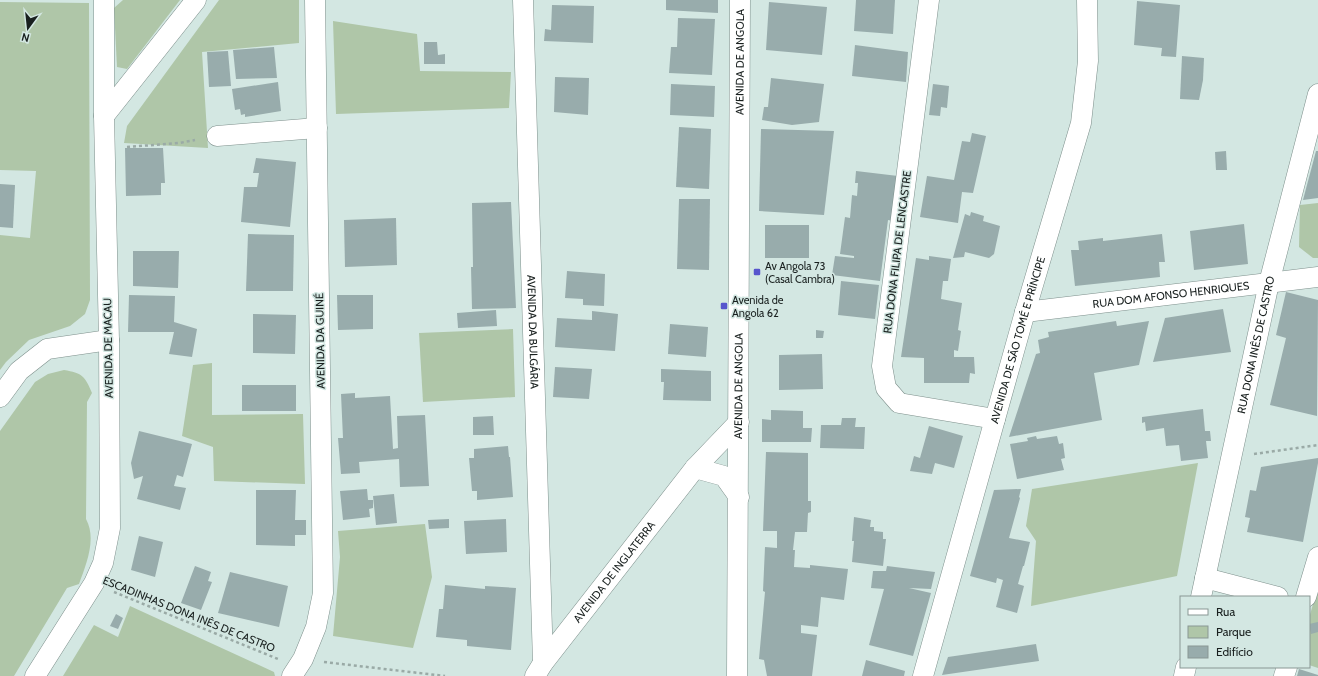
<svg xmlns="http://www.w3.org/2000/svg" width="1318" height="676" viewBox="0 0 1318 676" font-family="Cabin,sans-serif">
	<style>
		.green { fill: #afc6a8 }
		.building { fill: #98acac }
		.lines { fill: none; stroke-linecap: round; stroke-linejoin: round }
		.minor-casing { stroke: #7e908c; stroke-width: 21 }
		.path { stroke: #9aaaa6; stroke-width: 2.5; stroke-dasharray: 3 3; stroke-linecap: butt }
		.minor { stroke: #fff; stroke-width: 20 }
		.poi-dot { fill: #5755cd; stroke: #d3e7e2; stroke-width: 1.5 }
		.labels { text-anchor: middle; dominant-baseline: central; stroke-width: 3; stroke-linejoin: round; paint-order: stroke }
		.street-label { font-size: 11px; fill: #19201f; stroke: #d3e7e2 }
		.poi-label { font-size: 11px; fill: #19201f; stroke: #d3e7e2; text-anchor: start }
	</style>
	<rect width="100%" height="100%" fill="#d3e7e2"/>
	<g class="green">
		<path d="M123,0H180L127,69L117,67L114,8Z"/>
		<path d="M219,0H299V43L202,52L208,148L124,143L127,126Z"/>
		<path d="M0,2L89,3L90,300L85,314L70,326L29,340L6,362L0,370V235L30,238L36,171L0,170Z"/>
		<path d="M333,21L417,34L420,71L511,72L509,108L336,114Z"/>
		<path d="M1318,203V258H1313L1299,247L1300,205Z"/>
		<path d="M513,329L515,397L423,402L419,333Z"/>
		<path d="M212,363V415L303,414L305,484L214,481L213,447L182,436L193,365Z"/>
		<path d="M64,370C82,373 85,376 92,393L87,402L86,519C97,539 86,565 79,584L67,588L14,676H0V431L35,382L48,374Z"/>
		<path d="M1198,463L1177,576L1031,606L1036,541L1026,526L1032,489Z"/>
		<path d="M425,524L432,577L413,648L333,636L340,557L338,531Z"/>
		<path d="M1318,587V668L1309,665V618Z"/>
		<path d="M130,606L274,672L275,676H63L94,625L118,637Z"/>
	</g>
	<g class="building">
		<path d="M666,0H718V13L666,10Z"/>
		<path d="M856,0H895L893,34L854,31Z"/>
		<path d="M1137,1L1180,5L1176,57L1161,56L1162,48L1134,45Z"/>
		<path d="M769,2L827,7L822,55L766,50Z"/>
		<path d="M552,5L594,6L593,43L544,41L545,29L551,30Z"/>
		<path d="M678,18L715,19L712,75L669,73L671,47H677Z"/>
		<path d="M424,42H437L438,55L445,54V64H424Z"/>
		<path d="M855,45L908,52L906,82L852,76Z"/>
		<path d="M274,47L277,78L236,79L233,50Z"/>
		<path d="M228,51L231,86L209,87L207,52Z"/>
		<path d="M1182,56L1204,58L1203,80L1199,100L1180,99Z"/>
		<path d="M555,77L589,78L588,115L554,112Z"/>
		<path d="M771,78L824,84L819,122L792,125L762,120L764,107H768Z"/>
		<path d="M278,82L281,111L245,117V114L241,115L240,109L235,110L232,89Z"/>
		<path d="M671,84L715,86L714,117L670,115Z"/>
		<path d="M933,84L949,86L947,108L941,107L940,116L929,115Z"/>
		<path d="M679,127L711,129L709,189L676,187Z"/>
		<path d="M761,129L834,131L824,215L759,211Z"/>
		<path d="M972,133L986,136L973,193L962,192L958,223L920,217L927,176L954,180L962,141L970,142Z"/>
		<path d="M125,148H163L165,183H161V195L126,196Z"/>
		<path d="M1226,151L1227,170H1216L1215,152Z"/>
		<path d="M1316,151H1318V198L1303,200Z"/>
		<path d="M256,158L296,162L290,227L241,222L244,187H257L259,173H253Z"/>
		<path d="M856,171L898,176L893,221L888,220L880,281L832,275L835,256L854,258V256L840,254L845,217L850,218L852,195L857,196L858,183H855Z"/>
		<path d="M0,184L15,185L13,228L0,227Z"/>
		<path d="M679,199H710L709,270L677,269Z"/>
		<path d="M511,202L516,308L472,309L471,267H473L472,203Z"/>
		<path d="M971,212L984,216L983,221L1000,226L994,254L989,258L965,252L964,257L953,258L965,214L970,216Z"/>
		<path d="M396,218L397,265L345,267L344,220Z"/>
		<path d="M1244,224L1248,264L1194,270L1190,231Z"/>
		<rect x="765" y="225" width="44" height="33"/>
		<path d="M248,234L294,235L293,291H246Z"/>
		<path d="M1162,234L1165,262H1159L1160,277L1075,286L1071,250H1079L1078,241L1103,238V241Z"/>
		<path d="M133,251H179L178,288L133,286Z"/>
		<path d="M929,256L951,259L948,281H943L941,299L962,303L958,330L961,331L958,351L954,350V357H974L975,374L970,373L969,383H924V358L901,357L916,258L929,260Z"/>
		<path d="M567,271L605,274L604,306L583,305V299L565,298Z"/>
		<path d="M841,281L879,285L875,319L838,315Z"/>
		<path d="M1286,292L1318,300L1317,416L1270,405L1286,338L1276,335Z"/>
		<path d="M129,295L175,296L174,322L197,329L192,357L169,354L174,332H128Z"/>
		<path d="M337,295H373V329L338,330Z"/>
		<path d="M1223,309L1231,352L1153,362L1165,318Z"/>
		<path d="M496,310L497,326L458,328L457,313Z"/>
		<path d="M592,311L618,314L615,351L555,347L557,318L592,320Z"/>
		<path d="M253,314L296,315L295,354L253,353Z"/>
		<path d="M1116,321L1117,326L1149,321L1139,365L1094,373L1102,420L1009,437L1036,354L1040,353L1038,340L1049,337L1048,332Z"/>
		<path d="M670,324L708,327L706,357L668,354Z"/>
		<path d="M816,330L824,331L823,338H816Z"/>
		<path d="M822,354L823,389L779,390V355Z"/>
		<path d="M555,367L592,369L589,399L553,397Z"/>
		<path d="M661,369L711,371V401L663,400L664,382H661Z"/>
		<rect x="242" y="385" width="54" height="26"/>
		<path d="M355,393V398L390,396L393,449L398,448L397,416L425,415L429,486L400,487L399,459L359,462L360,473L341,474L338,438H343L341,394Z"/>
		<path d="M1203,409L1205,431H1210L1211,441H1206L1208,458L1181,461L1179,445L1166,446L1164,428L1146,431L1145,422L1142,423V417Z"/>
		<path d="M771,410L803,411V428H812L811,442H762V419L771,420Z"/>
		<path d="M493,416L494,435H473V417Z"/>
		<path d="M842,418H856L855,427H865L864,449L820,448L821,425H841Z"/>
		<path d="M929,426L963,436L954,468L935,463L932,474L910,471L914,456L920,458Z"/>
		<path d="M139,431L192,444L183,477L177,475L174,486L186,488L180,510L137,499L143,476L134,479L131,463Z"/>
		<path d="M1036,436L1037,439L1057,436L1059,444L1063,443L1065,458L1061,459L1064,470L1017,479L1010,444L1028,441L1027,438Z"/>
		<path d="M508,446L509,457H510L513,497L477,500V491H472L469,458H474V449Z"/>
		<path d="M766,452L808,453V501H811V512L808,513L807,532H795L793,550H795L794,567L810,568V565L848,569L844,600L821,597L818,627L801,625V633L817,635L812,676H767L764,660L759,659L765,592L763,591L765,547L777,548V531H763Z"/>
		<path d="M1318,458V463L1303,542L1247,532L1250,518L1245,517L1250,490L1256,491L1261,467Z"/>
		<path d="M367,489L368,500H373V508L369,509L370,517L343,520L340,491Z"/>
		<path d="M1021,489L1019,497L1020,498L1009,538L1030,542L1024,566H1023L1018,584L1024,586L1017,613L996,607L1003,580L997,578L996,583L970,576L994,490Z"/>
		<path d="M256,490H296L295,520H306V535H295V546L256,545Z"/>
		<path d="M394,494L397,523L376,525L373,496Z"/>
		<path d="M854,517L871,520L870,527H874V531L883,532V539H886L883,566L852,562L854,541H852Z"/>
		<path d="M449,519V528L429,529L428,520Z"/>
		<path d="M506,519L507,552L466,554L464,521Z"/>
		<path d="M139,536L163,542L155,577L131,570Z"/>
		<path d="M195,566L211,572L208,581L212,582L201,610L181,603Z"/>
		<path d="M887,566L935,572L931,589L909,588L931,593L913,656L869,645L884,589L871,588L873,571H886Z"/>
		<path d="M230,572L288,586L279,627L218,613Z"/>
		<path d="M445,585L485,589V586L516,588L511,650L467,646V640L436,637L439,609H443Z"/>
		<path d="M116,614L123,618L118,629L110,626Z"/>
		<path d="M1318,622V632L1311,634L1309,624Z"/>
		<path d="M1036,644L1039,661L942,675L948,657Z"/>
		<path d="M866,660L905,671L904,676H862Z"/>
		<path d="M1299,669L1318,675V676H1297Z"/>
	</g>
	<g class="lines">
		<defs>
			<g id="minor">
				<path id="s1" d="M523,0L543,663"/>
				<path d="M929,0L882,366L886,388L899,403L995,419"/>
				<path d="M104,116L196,0"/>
				<path d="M217,136L317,128"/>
				<path id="s2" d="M1025,312L1318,277"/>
				<path d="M0,397L19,371L47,349L109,340"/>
				<path d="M695,468L724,476L739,497"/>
				<path d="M1205,578L1278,597"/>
				<path id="s3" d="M1201,597L1269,283L1318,94"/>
				<path d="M1306,597L1318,557"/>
				<path d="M35,676L94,583L103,563L110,528L109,340L104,116V0"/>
				<path d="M292,676L303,659L316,627L323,593L315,0"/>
				<path id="s4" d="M535,676L543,663L695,468L739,422"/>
				<path id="s5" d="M737,676L740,0"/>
				<path id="s6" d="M923,676L1025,312L1081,123L1088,61L1087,0"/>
				<path d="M1184,676L1186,667"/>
				<path d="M1284,676L1287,667"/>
			</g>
		</defs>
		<use href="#minor" class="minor-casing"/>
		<g class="path">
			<path d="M127,147L179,143L195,140"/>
			<path d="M1254,454L1318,445"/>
			<path d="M114,592L278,659"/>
			<path d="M324,662L445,676"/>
		</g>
		<use href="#minor" class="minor"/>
	</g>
	<g class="poi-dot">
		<rect x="753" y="268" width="8" height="8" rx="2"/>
		<rect x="720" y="302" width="8" height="8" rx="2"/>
	</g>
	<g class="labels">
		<g class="street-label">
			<text stroke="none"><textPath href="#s5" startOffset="614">AVENIDA DE ANGOLA</textPath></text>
			<text transform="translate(897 252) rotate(-83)">RUA DONA FILIPA DE LENCASTRE</text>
			<text stroke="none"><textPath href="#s2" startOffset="147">RUA DOM AFONSO HENRIQUES</textPath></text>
			<text stroke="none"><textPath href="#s1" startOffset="332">AVENIDA DA BULGÁRIA</textPath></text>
			<text stroke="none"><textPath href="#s6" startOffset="349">AVENIDA DE SÃO TOMÉ E PRÍNCIPE</textPath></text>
			<text transform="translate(320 341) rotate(-91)">AVENIDA DA GUINÉ</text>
			<text stroke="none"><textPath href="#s3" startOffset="258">RUA DONA INÊS DE CASTRO</textPath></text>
			<text transform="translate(108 348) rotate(-91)">AVENIDA DE MACAU</text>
			<text stroke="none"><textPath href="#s5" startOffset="290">AVENIDA DE ANGOLA</textPath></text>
			<text stroke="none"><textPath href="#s4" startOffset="131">AVENIDA DE INGLATERRA</textPath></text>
			<text transform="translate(189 614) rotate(22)">ESCADINHAS DONA INÊS DE CASTRO</text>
		</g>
		<g class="poi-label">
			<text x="765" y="266">Av Angola 73<tspan x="765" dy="13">(Casal Cambra)</tspan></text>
			<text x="732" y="300">Avenida de<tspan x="732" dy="13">Angola 62</tspan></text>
		</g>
	</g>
	<rect x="1180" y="596" width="130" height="72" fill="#d3e7e2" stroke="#899794"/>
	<rect x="1188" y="609" width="20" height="6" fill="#ffffff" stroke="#899794"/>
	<text x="1216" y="616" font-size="12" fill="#19201f">Rua</text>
	<rect x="1188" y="626" width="20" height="12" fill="#afc6a8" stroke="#899794"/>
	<text x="1216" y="636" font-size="12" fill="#19201f">Parque</text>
	<rect x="1188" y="646" width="20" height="12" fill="#98acac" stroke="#899794"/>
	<text x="1216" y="656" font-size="12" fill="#19201f">Edifício</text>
	<g transform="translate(28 28) rotate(195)" stroke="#d3e7e2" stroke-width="3" paint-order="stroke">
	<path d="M0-3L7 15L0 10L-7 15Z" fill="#19201f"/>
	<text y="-6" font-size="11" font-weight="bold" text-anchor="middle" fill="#19201f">N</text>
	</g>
</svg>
